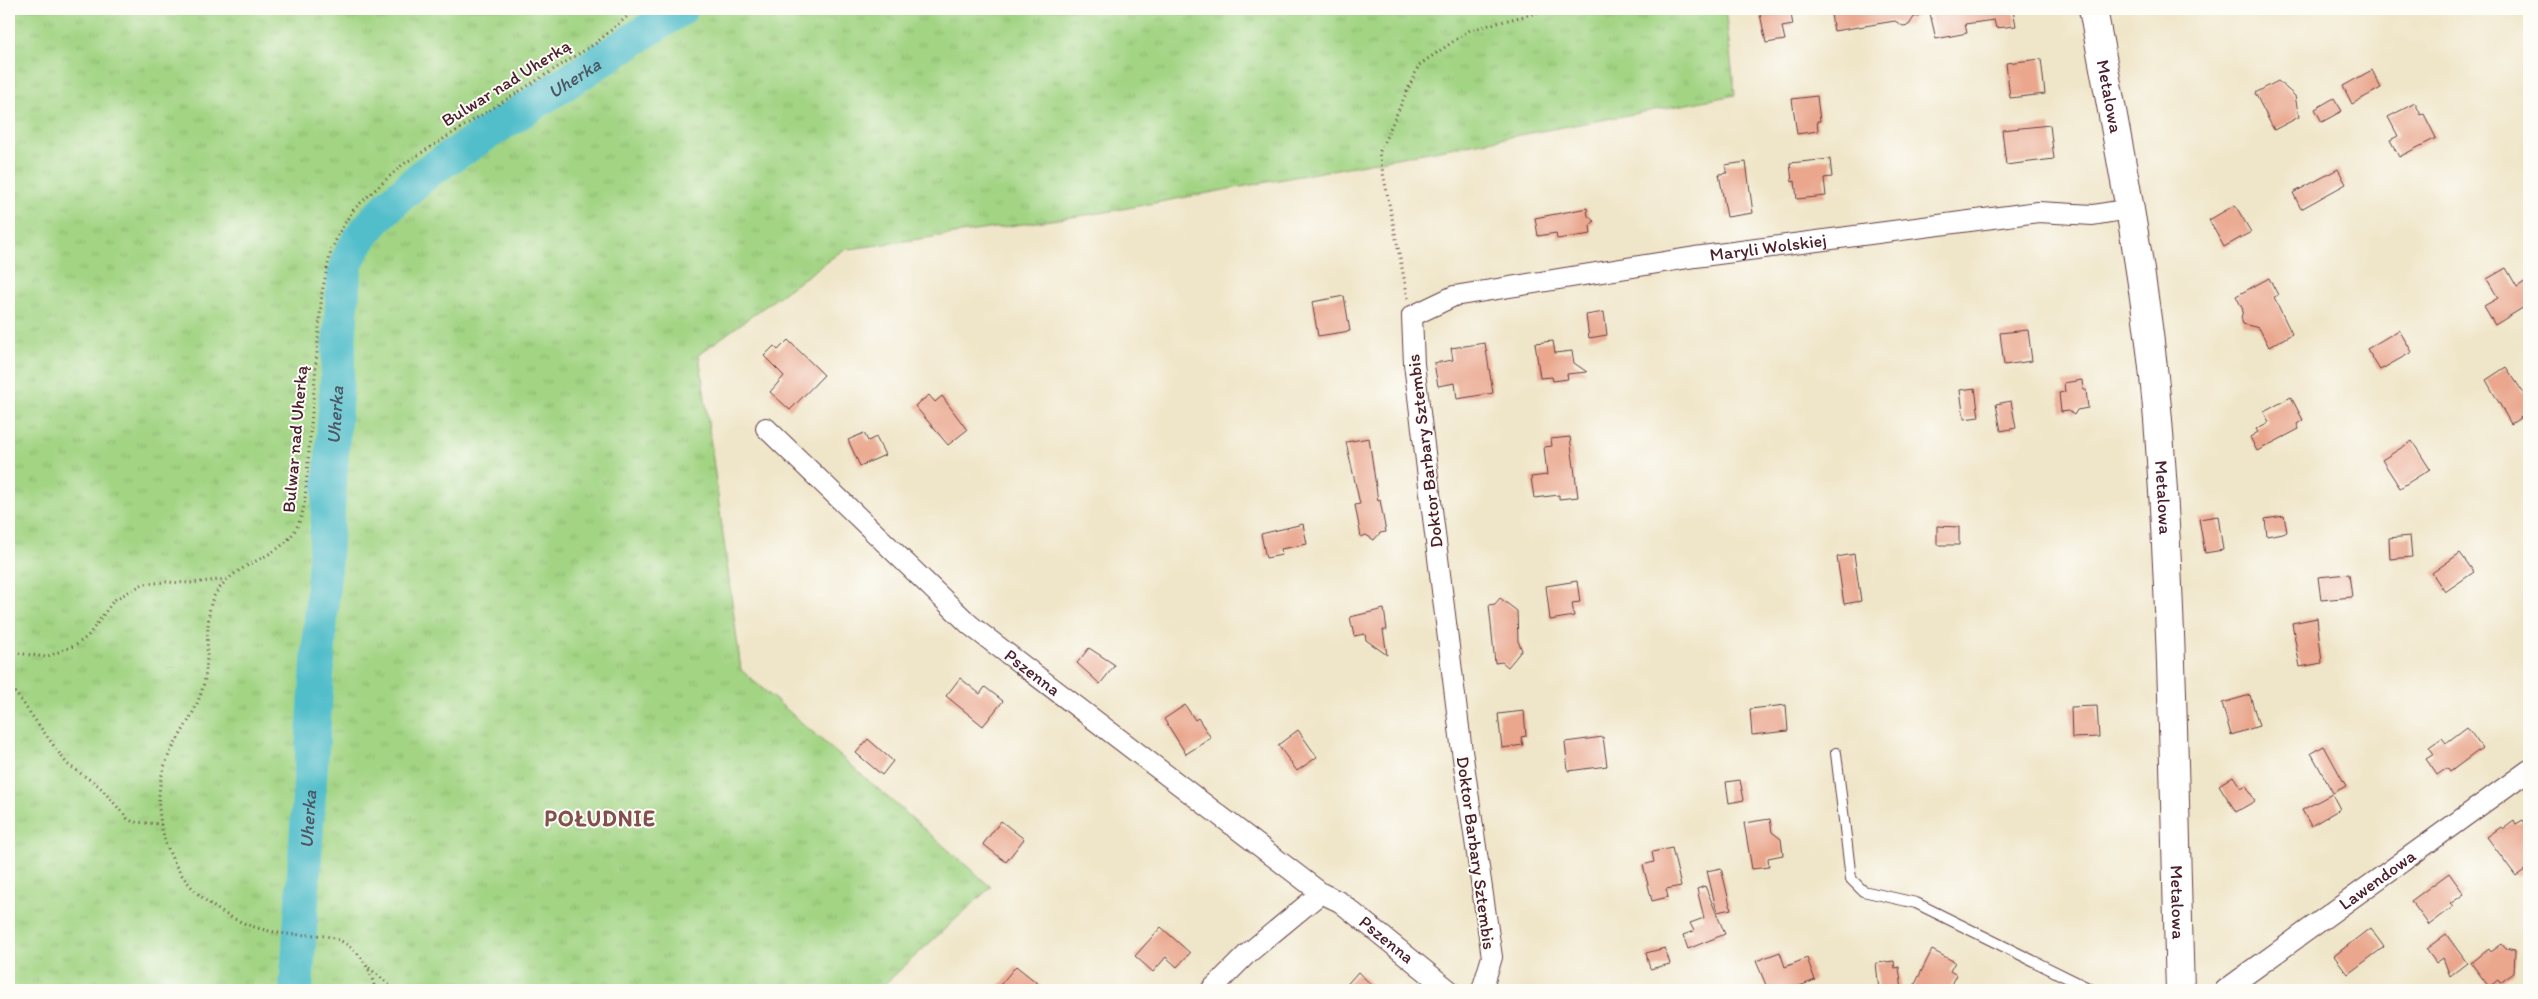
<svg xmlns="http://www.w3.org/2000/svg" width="2538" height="999" viewBox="0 0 2538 999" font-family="Itim,sans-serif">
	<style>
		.grass { fill: url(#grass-tufts); stroke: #767a57; fill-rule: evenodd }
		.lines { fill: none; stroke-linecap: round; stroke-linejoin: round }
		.river { stroke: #51beca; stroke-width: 34 }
		.building { fill: #eaa78e }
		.lane-casing { stroke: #633d43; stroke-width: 12 }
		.street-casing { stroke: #633d43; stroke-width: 22 }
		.secondary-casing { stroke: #633d43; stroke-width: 30 }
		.path { stroke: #633d43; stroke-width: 3; stroke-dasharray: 1 4; stroke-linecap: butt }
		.lane { stroke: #fff; stroke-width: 10 }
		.street { stroke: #fff; stroke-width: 20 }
		.secondary { stroke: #fff; stroke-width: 28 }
		.labels { text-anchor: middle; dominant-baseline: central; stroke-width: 4; stroke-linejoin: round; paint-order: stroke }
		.street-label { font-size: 18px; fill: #4a1f2b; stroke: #fdfcf7 }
		.water-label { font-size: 19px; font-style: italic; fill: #4c5763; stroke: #fdfcf7 }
		.district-label { font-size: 22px; font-weight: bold; letter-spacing: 1px; fill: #824f4e; stroke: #fdfcf7 }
	</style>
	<defs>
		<pattern id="grass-tufts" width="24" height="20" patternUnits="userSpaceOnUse" patternTransform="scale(1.25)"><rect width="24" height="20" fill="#a2d483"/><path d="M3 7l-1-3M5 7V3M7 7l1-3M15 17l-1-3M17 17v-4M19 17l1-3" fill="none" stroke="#8db671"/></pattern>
	</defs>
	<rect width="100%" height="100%" fill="#fdfcf7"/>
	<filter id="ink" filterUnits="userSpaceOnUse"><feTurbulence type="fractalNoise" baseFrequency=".02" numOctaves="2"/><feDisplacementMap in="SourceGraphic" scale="10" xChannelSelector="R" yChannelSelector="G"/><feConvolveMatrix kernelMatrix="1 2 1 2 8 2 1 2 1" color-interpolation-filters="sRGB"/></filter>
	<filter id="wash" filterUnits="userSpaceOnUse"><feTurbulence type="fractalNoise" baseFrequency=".0096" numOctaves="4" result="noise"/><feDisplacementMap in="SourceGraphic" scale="20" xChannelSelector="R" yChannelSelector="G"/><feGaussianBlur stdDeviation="1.12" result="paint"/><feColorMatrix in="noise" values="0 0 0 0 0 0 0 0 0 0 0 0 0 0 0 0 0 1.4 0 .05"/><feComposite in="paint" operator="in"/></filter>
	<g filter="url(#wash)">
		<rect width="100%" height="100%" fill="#efe5c8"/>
		<path class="grass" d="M9,9H1725L1735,95L1106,212L843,250L699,354L741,670L991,887L878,990H9ZM345,272L346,273L322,606L343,289Z"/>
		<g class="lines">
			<path class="river" id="s1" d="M296,990L343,289C344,281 344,270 347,262C362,225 398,198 427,172L681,9"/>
		</g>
		<g id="blocks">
			<g class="building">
				<path d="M1759,9H1790L1793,25L1782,27L1785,40L1766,43Z"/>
				<path d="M1830,9H1919V16L1914,17L1909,25L1903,26L1895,21L1834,31Z"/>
				<path d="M1929,9H2013L2016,26L1996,28L1994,20L1965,24L1967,33L1936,39Z"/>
				<path d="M2041,59L2045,94L2010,98L2006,63Z"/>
				<path d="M2372,70L2381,88L2352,104L2343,86Z"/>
				<path d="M2278,81L2295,96L2299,117L2274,130L2255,93Z"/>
				<path d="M1817,96L1820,121H1817L1818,131L1797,134L1792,99Z"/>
				<path d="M2334,98L2342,111L2322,122L2315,109Z"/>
				<path d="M2415,103L2421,115L2424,114L2436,138L2399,157L2390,140L2398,136L2388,117Z"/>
				<path d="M2050,125L2054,159L2006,165L2002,130Z"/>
				<path d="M1830,159L1832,177L1824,178L1826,196L1797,199L1795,181L1792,182L1790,163Z"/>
				<path d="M1746,162L1753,213L1727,217L1719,174L1727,173L1725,165Z"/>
				<path d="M2338,169L2346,184L2301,209L2293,193Z"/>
				<path d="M2235,205L2251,232L2224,247L2209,220Z"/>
				<path d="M1587,208L1588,216L1594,221L1590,226L1591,234L1557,239L1556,233L1538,236L1535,218Z"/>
				<path d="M2506,268L2517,287L2529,279V304L2495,325L2484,306L2498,298L2487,279Z"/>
				<path d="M2269,278L2278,295L2274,297L2292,334L2269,347L2259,328L2243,324L2241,318L2243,310L2236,296Z"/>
				<path d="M1344,296L1350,331L1318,336L1312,302Z"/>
				<path d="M1604,312L1607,335L1589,338L1586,315Z"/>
				<path d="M2028,330L2032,361L2004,365L2000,333Z"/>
				<path d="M2399,330L2412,352L2380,370L2367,349Z"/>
				<path d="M788,340L824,375L790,410L770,392L784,376L764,356L774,346L778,350Z"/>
				<path d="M1553,341L1555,353L1572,351L1574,363L1587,372L1567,374L1568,379L1553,381L1552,377L1540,378L1535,343Z"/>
				<path d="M1485,343L1493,393L1457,399L1455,383L1438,386L1434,363L1453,360L1451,348Z"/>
				<path d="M2506,367L2529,401V412L2511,424L2486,380Z"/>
				<path d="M2082,380L2083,390H2086L2088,408L2077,410L2074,415L2069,411L2061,412L2059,393L2065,392L2064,383Z"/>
				<path d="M1975,388L1979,417L1964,419L1960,390Z"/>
				<path d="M929,395L935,402L942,396L967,430L948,445L915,406Z"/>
				<path d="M2291,397L2303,420L2297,424L2299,429L2257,451L2250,437L2258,432L2256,429L2269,422L2264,412Z"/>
				<path d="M2011,401L2016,428L2001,431L1996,404Z"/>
				<path d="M864,433L868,441L876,437L885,455L860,466L848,440Z"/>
				<path d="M1570,437L1578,497L1559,499V495L1534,498L1531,477L1547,475L1544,447L1552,446L1551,439Z"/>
				<path d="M1369,438L1378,501L1380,500L1386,532L1380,533L1374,540L1366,535L1361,537L1355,505L1360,504L1346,442Z"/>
				<path d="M2412,441L2430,469L2400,488L2382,460Z"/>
				<path d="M2218,516L2223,550L2205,553L2199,519Z"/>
				<path d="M2284,516L2287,532L2267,536L2265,519Z"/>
				<path d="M1303,524L1307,544L1281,549L1282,555L1266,558L1261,534Z"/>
				<path d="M1937,526L1959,527V545H1937Z"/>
				<path d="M2410,536L2412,557L2390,559L2389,538Z"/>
				<path d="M2460,553L2474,572L2445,592L2432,573Z"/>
				<path d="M1854,554L1861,601L1844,604L1837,557Z"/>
				<path d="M2349,574L2352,597L2321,600L2318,577Z"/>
				<path d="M1577,581L1580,602L1572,603L1574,616L1550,620L1546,586Z"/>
				<path d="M1500,598L1517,611L1518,641L1522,650L1508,667L1502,662L1495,663L1489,605L1495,604Z"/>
				<path d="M1384,609L1387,630H1383L1387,655L1366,640L1365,634L1354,636L1350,617Z"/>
				<path d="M2317,618L2322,663L2300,667L2292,623Z"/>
				<path d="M1089,648L1115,665L1100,684L1077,663Z"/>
				<path d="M960,678L980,694L985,687L1003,701L983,726L946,696Z"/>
				<path d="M2250,695L2259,726L2231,735L2222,703Z"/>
				<path d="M1185,705L1195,720L1198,718L1211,738L1186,754L1164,719Z"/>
				<path d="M1786,705L1788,731L1752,735L1750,709Z"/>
				<path d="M2097,706L2099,737L2072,738L2071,707Z"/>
				<path d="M1524,711L1526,736L1521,737L1523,745L1502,748L1498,714Z"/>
				<path d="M2467,727L2482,748L2450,772L2447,768L2437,775L2426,759L2434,754L2429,747L2442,738L2446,743Z"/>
				<path d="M1298,730L1317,757L1297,771L1278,745Z"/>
				<path d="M1603,737L1607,766L1568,771L1565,742Z"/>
				<path d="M868,739L893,761L882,775L856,753Z"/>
				<path d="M2324,746L2346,786L2333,793L2311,753Z"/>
				<path d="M2233,776L2241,788L2246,785L2255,801L2236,812L2219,785Z"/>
				<path d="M1740,780L1744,800L1729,803L1726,782Z"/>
				<path d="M2332,794L2340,809L2311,826L2302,810Z"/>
				<path d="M1770,819L1772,832L1781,839L1783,855L1768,858L1769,867L1752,869L1744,823Z"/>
				<path d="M2523,820L2529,828V867L2516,876L2487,837L2501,827L2503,829L2514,821L2516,824Z"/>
				<path d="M1001,821L1024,839L1006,862L983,844Z"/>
				<path d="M1672,848L1681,886L1666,889L1668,897L1652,901L1643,865L1654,862L1652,852Z"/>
				<path d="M1721,868L1731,909L1717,912L1707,871Z"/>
				<path d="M2449,873L2464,894L2450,904L2453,907L2429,925L2411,901Z"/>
				<path d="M1705,886L1725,934L1688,949L1683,935L1694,931L1690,923L1704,918L1697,889Z"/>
				<path d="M1161,927L1190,953L1177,967L1166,957L1153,972L1135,956Z"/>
				<path d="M2370,928L2384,947L2348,974L2334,956Z"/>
				<path d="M2446,934L2467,963L2450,976L2443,958L2436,963L2426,949Z"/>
				<path d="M2502,944L2505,948L2515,950L2514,973L2500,983L2498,980L2489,987L2471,963L2489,949L2491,952Z"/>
				<path d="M1665,948L1670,964L1650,969L1646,953Z"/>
				<path d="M1932,950L1955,962L1950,971L1957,975L1949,990H1912Z"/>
				<path d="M1780,952L1785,967L1807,958L1815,980L1797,987L1799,990H1768L1756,961Z"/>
				<path d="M1894,961L1895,968L1899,967L1902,990H1879L1876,963Z"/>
				<path d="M1016,966L1046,990H996Z"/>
				<path d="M1358,972L1377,990H1342Z"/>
			</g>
		</g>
	</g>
	<g filter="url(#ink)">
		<use href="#blocks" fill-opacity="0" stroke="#633d43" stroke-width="1"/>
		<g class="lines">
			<defs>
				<path id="lane" d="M1836,753L1851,879L1863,891L1916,903L2092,990"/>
				<g id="street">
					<path id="s2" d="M766,428L970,625L1321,893L1340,902L1449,990"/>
					<path d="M1211,990L1246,955L1321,893"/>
					<path id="s3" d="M1482,990L1492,957L1461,744L1414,364L1412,316L1454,296L1695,257L2038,212L2093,215L2129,209"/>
					<path id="s4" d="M2225,990L2529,770"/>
				</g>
				<g id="secondary">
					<path id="s5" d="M2093,9C2118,145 2147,282 2158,420C2173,610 2174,800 2180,990"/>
				</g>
			</defs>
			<use href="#lane" class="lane-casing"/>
			<use href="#street" class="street-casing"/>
			<use href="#secondary" class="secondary-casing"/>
			<g class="path">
				<path d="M1408,298L1379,153L1419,65L1470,30L1551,9"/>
				<path d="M9,652L46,657L76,645L88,636L114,600L143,584L166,582L190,583L228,579"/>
				<path d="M9,684L67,764L99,786L127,818L133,822L161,824"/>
				<path d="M369,968L396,990"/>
				<path d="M375,990C371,969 360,950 339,940C325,933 303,936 287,934C240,929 193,902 172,858C156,824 153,783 172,749C185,726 200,705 205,678C209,658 205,610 214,596C243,549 297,566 305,498L322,292L331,251L341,229L354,209L402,165L596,43L636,9"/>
			</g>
			<use href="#lane" class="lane"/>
			<use href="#street" class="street"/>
			<use href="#secondary" class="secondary"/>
		</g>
	</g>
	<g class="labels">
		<g class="street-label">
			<text transform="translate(506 83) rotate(-32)">Bulwar nad Uherką</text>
			<text stroke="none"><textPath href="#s5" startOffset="89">Metalowa</textPath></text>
			<text stroke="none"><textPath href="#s3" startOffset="1045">Maryli Wolskiej</textPath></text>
			<text transform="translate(295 439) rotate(-85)">Bulwar nad Uherką</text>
			<text transform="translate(1425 451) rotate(-97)">Doktor Barbary Sztembis</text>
			<text stroke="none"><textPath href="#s5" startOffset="494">Metalowa</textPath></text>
			<text stroke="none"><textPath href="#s2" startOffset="362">Pszenna</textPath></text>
			<text transform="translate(1476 853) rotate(82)">Doktor Barbary Sztembis</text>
			<text stroke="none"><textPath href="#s4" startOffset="188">Lawendowa</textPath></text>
			<text stroke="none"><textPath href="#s5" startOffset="899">Metalowa</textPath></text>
			<text stroke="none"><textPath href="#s2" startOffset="806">Pszenna</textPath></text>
		</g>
		<g class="water-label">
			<text stroke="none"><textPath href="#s1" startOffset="1026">Uherka</textPath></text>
			<text stroke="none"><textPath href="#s1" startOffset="576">Uherka</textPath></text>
			<text stroke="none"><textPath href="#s1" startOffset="171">Uherka</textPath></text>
		</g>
		<g class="district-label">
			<text x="600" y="818">POŁUDNIE</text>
		</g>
	</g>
	<rect width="2538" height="999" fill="none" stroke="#fdfcf7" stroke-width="30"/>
</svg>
